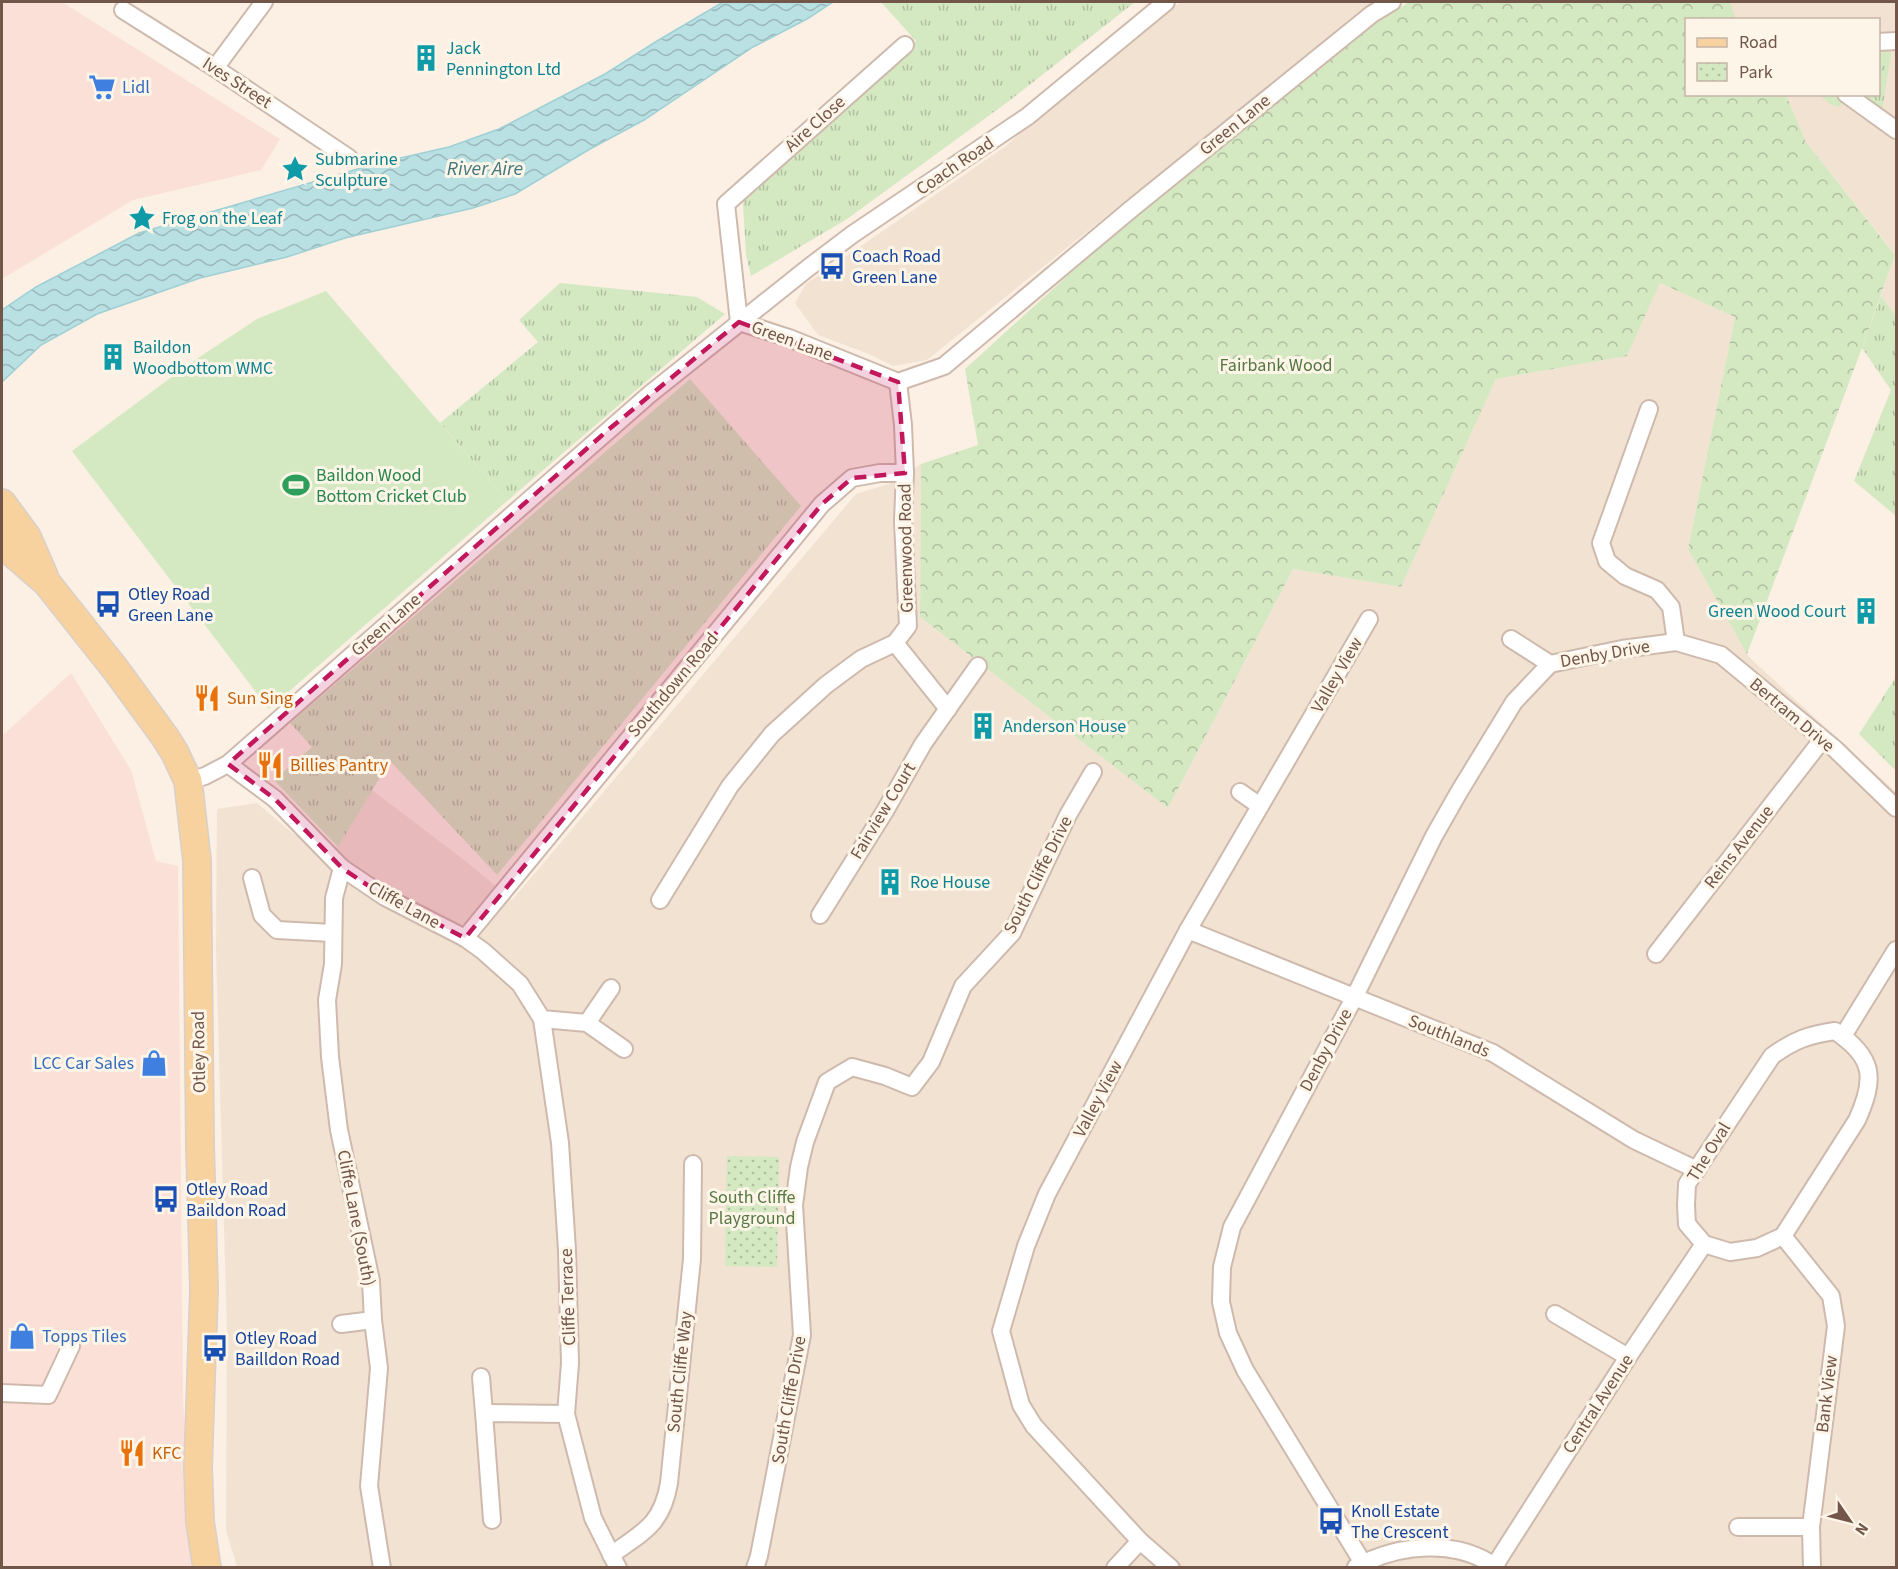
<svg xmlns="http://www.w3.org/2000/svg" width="1898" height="1569" viewBox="0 0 1898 1569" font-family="'Source Sans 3',sans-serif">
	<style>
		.residential { fill: #f2e2d2 }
		.commercial { fill: #fbe0d7 }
		.grass { fill: url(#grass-tufts) }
		.forest { fill: url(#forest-crowns) }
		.park { fill: url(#park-dots) }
		.garden { fill: #d4e8c2 }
		.water { fill: url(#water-waves); stroke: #9fd0d5; stroke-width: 1.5 }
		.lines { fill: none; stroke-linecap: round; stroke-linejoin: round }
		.minor-casing { stroke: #cebaad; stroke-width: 20 }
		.primary-casing { stroke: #d8d0cc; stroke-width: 30 }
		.minor { stroke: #fff; stroke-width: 16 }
		.primary { stroke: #f7d19e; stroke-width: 27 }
		.marked { fill: #c2185b; fill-opacity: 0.2; stroke: #c2185b; stroke-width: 4.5; stroke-dasharray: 12 8; stroke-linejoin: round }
		.labels { text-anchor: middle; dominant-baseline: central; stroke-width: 6; stroke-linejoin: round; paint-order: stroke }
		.culture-label { font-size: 18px; fill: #0d838f; stroke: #fef5e9; text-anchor: start }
		.street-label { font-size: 18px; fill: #72564a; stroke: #fef5e9 }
		.shop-label { font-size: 18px; fill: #366cbe; stroke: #fef5e9; text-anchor: start }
		.transit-label { font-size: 18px; fill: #164399; stroke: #fef5e9; text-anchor: start }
		.park-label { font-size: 18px; fill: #557843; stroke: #fef5e9 }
		.leisure-label { font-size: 18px; fill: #27864d; stroke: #fef5e9; text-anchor: start }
		.food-label { font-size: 18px; fill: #c56008; stroke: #fef5e9; text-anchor: start }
		.water-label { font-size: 20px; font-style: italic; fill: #42777e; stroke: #fef5e9 }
	</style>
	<defs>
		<pattern id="grass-tufts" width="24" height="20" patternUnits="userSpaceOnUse" patternTransform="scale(1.5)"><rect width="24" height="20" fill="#d4e8c2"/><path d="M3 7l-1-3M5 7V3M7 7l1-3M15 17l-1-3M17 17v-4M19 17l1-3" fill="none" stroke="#b0bfa0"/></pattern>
		<pattern id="forest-crowns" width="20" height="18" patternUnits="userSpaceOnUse" patternTransform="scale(1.5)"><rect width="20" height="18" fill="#d4e8c2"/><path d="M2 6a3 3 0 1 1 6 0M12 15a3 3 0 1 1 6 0" fill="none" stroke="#b0bfa0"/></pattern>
		<pattern id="park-dots" width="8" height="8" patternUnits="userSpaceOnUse" patternTransform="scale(1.5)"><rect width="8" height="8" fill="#d4e8c2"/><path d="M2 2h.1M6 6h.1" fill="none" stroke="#b0bfa0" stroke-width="1.8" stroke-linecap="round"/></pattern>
		<pattern id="water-waves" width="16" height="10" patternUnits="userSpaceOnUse" patternTransform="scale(1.5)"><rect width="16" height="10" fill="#b9e0e3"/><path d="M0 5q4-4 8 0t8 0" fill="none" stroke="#9bb8ba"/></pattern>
	</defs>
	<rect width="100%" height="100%" fill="#fbf0e3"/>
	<g class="residential">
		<path d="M1181,2H1373L927,360L893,366L869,354L818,335L795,303L806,284L1006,146L1129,39Z"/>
		<path d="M1730,2H1896V316L1881,296L1895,254L1806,142L1786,95L1878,94V20L1736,19Z"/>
		<path d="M1660,283L1735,317L1688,549L1749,657L1896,792V1567H237L226,1530L227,1332L216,951L217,809L257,803L295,835L338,847L372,790L468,863L512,900L856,494L892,483L921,464L920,617L1168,808L1293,569L1401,587L1496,379L1627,356Z"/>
	</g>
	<g class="commercial">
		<path d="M2,2H62L280,139L261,170L133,200L2,279Z"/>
		<path d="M71,673L131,770L156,861L178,866L183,1395L191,1567L2,1568V736Z"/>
	</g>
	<g class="grass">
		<path d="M881,2H1135L1009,101L847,219L751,276L746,255L743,204L751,182L916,41Z"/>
		<path d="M1893,41L1881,118L1849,98L1839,107L1830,104L1820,95L1878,94L1879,42Z"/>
		<path d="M560,283L697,297L725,314L507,501L440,423L538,342L519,320Z"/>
		<path d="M1881,296L1896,316V516L1854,481L1891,390L1862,348Z"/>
		<path d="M690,379L801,506L497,875L390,761L338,847L274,780L312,747L290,723Z"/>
		<path d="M1896,677V771L1859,734Z"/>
	</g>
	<path class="forest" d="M1409,2H1730L1736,19L1686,20V94L1786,95L1806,142L1895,255L1862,348L1747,654L1688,549L1735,317L1660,283L1627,356L1496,379L1401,587L1293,569L1168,808L920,617L921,464L978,445L965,369L1130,219L1368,28Z"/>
	<path class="park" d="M727,1156L779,1157L777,1267L725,1266Z"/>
	<path class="garden" d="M326,291L507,501L269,709L72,451L192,362L257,319Z"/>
	<path class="water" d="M723,2H833L807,19L753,47L644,120L590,149L515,194L473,208L345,238L287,257L200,278L97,314L41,345L2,382V310L36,287L139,233L378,163L449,147L499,129L605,74L657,41Z"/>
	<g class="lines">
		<defs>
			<g id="minor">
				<path d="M123,10L215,68L349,158"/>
				<path d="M1878,42L1896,41"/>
				<path d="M215,68L264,2"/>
				<path d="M1846,94L1896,130"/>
				<path d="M739,322L789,338L898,382L944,366L1130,210L1372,14L1392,2"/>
				<path d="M739,322L726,204L905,45"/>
				<path d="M1649,409L1601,543L1607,561L1625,576L1657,590L1671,607L1676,642"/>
				<path d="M1511,639L1550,664"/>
				<path d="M895,643L948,709"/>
				<path d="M228,764L275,799L342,868L385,897L465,938L483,951L520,984L542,1019L587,1023L624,1049"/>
				<path d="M188,781L205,776L228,764L650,394L808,268L853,234L1028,116L1166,2"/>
				<path d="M1240,792L1260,806"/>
				<path d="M342,868L334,898L333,964L327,1000L330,1057L339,1130L371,1281L373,1320L379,1368L369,1486L382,1568"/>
				<path d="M252,878L262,915L277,930L332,933"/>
				<path d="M660,900L730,786L772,734L826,685L861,659L895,643L908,626L903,521L905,473L903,425L898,382"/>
				<path d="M820,915L885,811L923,744L978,666"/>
				<path d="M1188,930L1493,1053L1634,1140L1697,1170"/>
				<path d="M465,938L822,504L852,478L880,473H905"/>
				<path d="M1656,954L1822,740"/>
				<path d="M542,1019L560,1143L567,1250L570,1363L566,1414L593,1518L618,1568"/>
				<path d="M587,1023L611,988"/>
				<path d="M1835,1031C1874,1057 1876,1078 1857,1120L1783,1236L1757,1248L1730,1252L1704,1244L1687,1224L1686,1205L1687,1184L1772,1056C1794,1040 1808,1035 1835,1031Z"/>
				<path d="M1843,1036L1896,950"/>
				<path d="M1783,1236L1831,1296L1836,1326L1811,1527L1812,1568"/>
				<path d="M1555,1314L1628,1357"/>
				<path d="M341,1324L373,1320"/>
				<path d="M481,1377L484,1413"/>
				<path d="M2,1393L48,1395L71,1346"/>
				<path d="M492,1520L484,1413L566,1414"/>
				<path d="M1738,1527H1811"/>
				<path d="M611,1555C643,1532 662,1525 669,1483L692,1259L693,1164"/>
				<path d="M1363,1563L1245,1370L1228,1333L1221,1302L1222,1267L1232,1227L1354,998L1434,836L1459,792L1514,702L1550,664L1622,649L1676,642L1721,655L1835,749L1896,808"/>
				<path d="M1495,1565L1628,1357L1704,1244"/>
				<path d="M1356,1567C1398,1544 1457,1538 1497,1568"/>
				<path d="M755,1568L759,1556L802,1335L794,1205L799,1167L805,1142L827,1082L852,1067L885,1076L912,1087L931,1062L963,986L1012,933L1068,815L1093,772"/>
				<path d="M1115,1568L1140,1541"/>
				<path d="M1171,1568L1140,1541L1034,1426L1021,1405L1001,1331L1026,1246L1047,1194L1188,930L1369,619"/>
			</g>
			<g id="primary">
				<path d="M2,503L27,537L44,576"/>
				<path d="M2,541L10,551L47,583L116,670L165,737L175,753L188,781L197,861L200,1145L204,1290L198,1467L200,1522L207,1568"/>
			</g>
		</defs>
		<use href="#minor" class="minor-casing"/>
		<use href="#primary" class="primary-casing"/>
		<use href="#minor" class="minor"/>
		<use href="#primary" class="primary"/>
	</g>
	<path class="marked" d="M739,322L898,382L905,473L852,478L822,504L465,938L385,897L342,868L275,799L228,764L608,430Z"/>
	<defs>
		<symbol id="building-bare" viewBox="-9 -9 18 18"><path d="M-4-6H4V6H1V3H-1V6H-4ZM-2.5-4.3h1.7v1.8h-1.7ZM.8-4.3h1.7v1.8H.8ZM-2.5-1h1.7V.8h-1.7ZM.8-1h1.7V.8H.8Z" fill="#0f9aa8" stroke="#fef5e9" stroke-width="2.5" paint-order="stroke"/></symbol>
		<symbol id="supermarket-bare" viewBox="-9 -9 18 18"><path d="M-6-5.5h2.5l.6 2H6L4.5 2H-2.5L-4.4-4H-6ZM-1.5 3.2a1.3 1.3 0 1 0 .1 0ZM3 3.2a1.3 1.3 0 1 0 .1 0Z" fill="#3f7fe0" stroke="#fef5e9" stroke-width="2.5" paint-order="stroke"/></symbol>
		<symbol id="sight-bare" viewBox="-9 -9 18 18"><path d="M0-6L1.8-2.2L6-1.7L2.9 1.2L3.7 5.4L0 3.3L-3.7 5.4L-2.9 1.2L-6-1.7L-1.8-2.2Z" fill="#0f9aa8" stroke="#fef5e9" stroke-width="2.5" paint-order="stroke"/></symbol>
		<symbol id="bus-bare" viewBox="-9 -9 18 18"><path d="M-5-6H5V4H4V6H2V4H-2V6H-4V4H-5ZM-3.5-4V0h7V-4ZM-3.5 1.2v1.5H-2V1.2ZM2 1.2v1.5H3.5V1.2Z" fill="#1a4fb4" stroke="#fef5e9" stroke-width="2.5" paint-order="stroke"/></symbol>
		<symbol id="stadium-bare" viewBox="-9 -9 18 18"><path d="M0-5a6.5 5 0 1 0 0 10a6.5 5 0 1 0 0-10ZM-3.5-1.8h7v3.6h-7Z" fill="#2e9e5b" stroke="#fef5e9" stroke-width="2.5" paint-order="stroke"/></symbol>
		<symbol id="restaurant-bare" viewBox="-9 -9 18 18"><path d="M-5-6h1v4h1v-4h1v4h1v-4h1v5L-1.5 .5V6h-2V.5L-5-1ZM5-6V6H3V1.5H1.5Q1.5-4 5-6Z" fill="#e8710a" stroke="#fef5e9" stroke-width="2.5" paint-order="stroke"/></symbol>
		<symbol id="shop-bare" viewBox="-9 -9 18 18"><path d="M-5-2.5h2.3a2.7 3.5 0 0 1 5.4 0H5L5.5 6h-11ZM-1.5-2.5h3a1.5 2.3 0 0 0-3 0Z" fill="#3f7fe0" stroke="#fef5e9" stroke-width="2.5" paint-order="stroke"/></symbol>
	</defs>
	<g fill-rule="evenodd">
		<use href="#building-bare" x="407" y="39" width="38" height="38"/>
		<use href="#supermarket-bare" x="83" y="68" width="38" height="38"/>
		<use href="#sight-bare" x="276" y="150" width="38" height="38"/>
		<use href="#sight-bare" x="123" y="199" width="38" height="38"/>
		<use href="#bus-bare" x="813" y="247" width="38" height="38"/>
		<use href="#building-bare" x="94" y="338" width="38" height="38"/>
		<use href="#stadium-bare" x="277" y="466" width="38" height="38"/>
		<use href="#bus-bare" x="89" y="585" width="38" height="38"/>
		<use href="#building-bare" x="1847" y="592" width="38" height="38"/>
		<use href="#restaurant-bare" x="188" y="679" width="38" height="38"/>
		<use href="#building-bare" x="964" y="707" width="38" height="38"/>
		<use href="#restaurant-bare" x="251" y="746" width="38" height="38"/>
		<use href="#building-bare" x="871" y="863" width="38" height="38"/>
		<use href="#shop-bare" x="135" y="1044" width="38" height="38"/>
		<use href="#bus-bare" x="147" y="1180" width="38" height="38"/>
		<use href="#shop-bare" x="3" y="1317" width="38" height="38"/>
		<use href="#bus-bare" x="196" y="1329" width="38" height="38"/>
		<use href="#restaurant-bare" x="113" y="1434" width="38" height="38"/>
		<use href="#bus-bare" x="1312" y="1502" width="38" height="38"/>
	</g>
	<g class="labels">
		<g class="culture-label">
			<text x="446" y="48">Jack<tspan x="446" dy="21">Pennington Ltd</tspan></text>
			<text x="315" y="159">Submarine<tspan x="315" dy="21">Sculpture</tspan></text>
			<text x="162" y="218">Frog on the Leaf</text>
			<text x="133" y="347">Baildon<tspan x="133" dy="21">Woodbottom WMC</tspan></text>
			<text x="1846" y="611" text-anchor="end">Green Wood Court</text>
			<text x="1003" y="726">Anderson House</text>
			<text x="910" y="882">Roe House</text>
		</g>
		<g class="street-label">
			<text transform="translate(237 83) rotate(33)">Ives Street</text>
			<text transform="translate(815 124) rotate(-42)">Aire Close</text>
			<text transform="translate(1235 125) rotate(-39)">Green Lane</text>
			<text transform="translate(955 166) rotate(-34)">Coach Road</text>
			<text transform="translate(792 341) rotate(20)">Green Lane</text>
			<text transform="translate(906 548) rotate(-91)">Greenwood Road</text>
			<text transform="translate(386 625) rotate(-41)">Green Lane</text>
			<text transform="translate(1605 654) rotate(-10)">Denby Drive</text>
			<text transform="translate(1337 675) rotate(-60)">Valley View</text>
			<text transform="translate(673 685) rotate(-50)">Southdown Road</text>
			<text transform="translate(1792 715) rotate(40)">Bertram Drive</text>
			<text transform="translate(883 811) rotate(-59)">Fairview Court</text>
			<text transform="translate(1739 847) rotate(-52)">Reins Avenue</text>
			<text transform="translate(1038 875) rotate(-63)">South Cliffe Drive</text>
			<text transform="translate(404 905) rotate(29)">Cliffe Lane</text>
			<text transform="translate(1449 1036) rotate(22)">Southlands</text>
			<text transform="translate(1326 1050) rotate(-62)">Denby Drive</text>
			<text transform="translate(199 1052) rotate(-91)">Otley Road</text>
			<text transform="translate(1098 1099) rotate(-62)">Valley View</text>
			<text transform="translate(1709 1152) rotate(-58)">The Oval</text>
			<text transform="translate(356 1218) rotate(79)">Cliffe Lane (South)</text>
			<text transform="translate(568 1297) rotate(-92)">Cliffe Terrace</text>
			<text transform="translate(680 1372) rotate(-84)">South Cliffe Way</text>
			<text transform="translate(1827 1394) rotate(-83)">Bank View</text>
			<text transform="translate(789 1400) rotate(-80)">South Cliffe Drive</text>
			<text transform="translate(1598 1404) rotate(-57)">Central Avenue</text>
		</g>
		<g class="shop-label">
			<text x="122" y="87">Lidl</text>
			<text x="134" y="1063" text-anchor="end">LCC Car Sales</text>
			<text x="42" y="1336">Topps Tiles</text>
		</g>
		<g class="transit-label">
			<text x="852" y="256">Coach Road<tspan x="852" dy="21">Green Lane</tspan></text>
			<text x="128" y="594">Otley Road<tspan x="128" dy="21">Green Lane</tspan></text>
			<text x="186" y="1189">Otley Road<tspan x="186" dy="21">Baildon Road</tspan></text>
			<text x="235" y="1338">Otley Road<tspan x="235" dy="21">Bailldon Road</tspan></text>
			<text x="1351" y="1511">Knoll Estate<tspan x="1351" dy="21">The Crescent</tspan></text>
		</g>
		<g class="park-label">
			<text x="1276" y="365">Fairbank Wood</text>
			<text x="752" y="1197">South Cliffe<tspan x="752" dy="21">Playground</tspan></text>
		</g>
		<g class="leisure-label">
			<text x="316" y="475">Baildon Wood<tspan x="316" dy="21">Bottom Cricket Club</tspan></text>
		</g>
		<g class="food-label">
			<text x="227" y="698">Sun Sing</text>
			<text x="290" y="765">Billies Pantry</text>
			<text x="152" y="1453">KFC</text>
		</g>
		<g class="water-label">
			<text x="485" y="169">River Aire</text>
		</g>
	</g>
	<rect width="1898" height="1569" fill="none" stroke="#72564a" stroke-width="6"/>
	<rect x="1685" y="18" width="195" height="78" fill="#fef5e9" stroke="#c6b5a9" stroke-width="1.5"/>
	<rect x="1697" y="38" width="30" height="9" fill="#f7d19e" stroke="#c6b5a9" stroke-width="1.5"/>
	<text x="1739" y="48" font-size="18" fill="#72564a">Road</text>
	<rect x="1697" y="63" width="30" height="18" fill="url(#park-dots)" stroke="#c6b5a9" stroke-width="1.5"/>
	<text x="1739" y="78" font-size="18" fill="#72564a">Park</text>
	<g transform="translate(1850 1521) rotate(125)" stroke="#fef5e9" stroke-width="4.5" paint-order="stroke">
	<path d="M0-4.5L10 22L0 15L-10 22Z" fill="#72564a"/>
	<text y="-9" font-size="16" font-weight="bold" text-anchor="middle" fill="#72564a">N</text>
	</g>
</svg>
